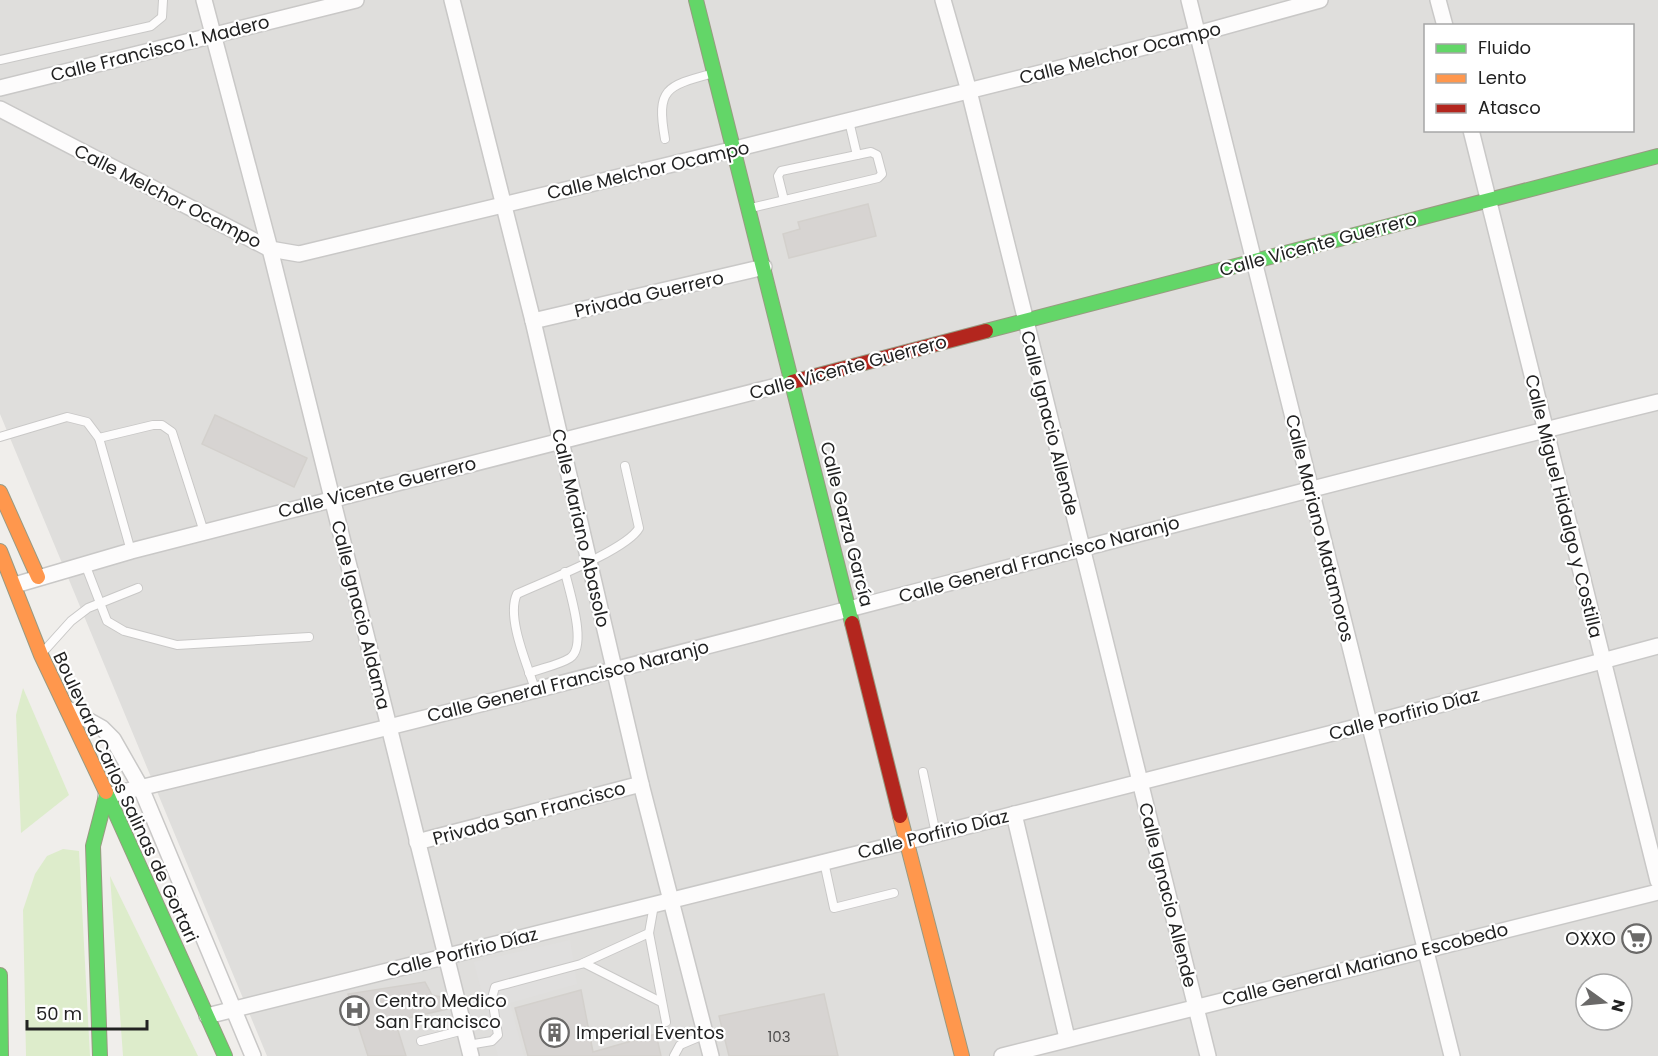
<svg xmlns="http://www.w3.org/2000/svg" width="1658" height="1056" viewBox="0 0 1658 1056" font-family="Poppins,sans-serif">
	<style>
		.residential { fill: #dfdedc; fill-rule: evenodd }
		.grass { fill: #ddeccb }
		.parking { fill: #e0dfde }
		.building { fill: #d7d4d2; stroke: #d3d0cc; stroke-width: 1.5 }
		.lines { fill: none; stroke-linecap: round; stroke-linejoin: round }
		.lane-casing { stroke: #c9c8c7; stroke-width: 10 }
		.street-casing { stroke: #c9c8c7; stroke-width: 18 }
		.fast-casing { stroke: #999a82; stroke-width: 16 }
		.slow-casing { stroke: #999a82; stroke-width: 16 }
		.jam-casing { stroke: #999a82; stroke-width: 16 }
		.lane { stroke: #fdfcfc; stroke-width: 8 }
		.street { stroke: #fdfcfc; stroke-width: 15 }
		.fast { stroke: #63d668; stroke-width: 14 }
		.slow { stroke: #ff974d; stroke-width: 14 }
		.jam { stroke: #b3261e; stroke-width: 14 }
		.labels { text-anchor: middle; dominant-baseline: central; stroke-width: 4.5; stroke-linejoin: round; paint-order: stroke }
		.number-label { font-size: 15px; fill: #4f4e4e }
		.street-label { font-size: 18px; fill: #222; stroke: #fff }
		.poi-label { font-size: 18px; fill: #222; stroke: #fff; text-anchor: start }
	</style>
	<rect width="100%" height="100%" fill="#f0eeeb"/>
	<path class="residential" d="M0,0H1658V1056H267L0,414ZM1426,26H1632V130H1426ZM1586,984H1622V1020H1586Z"/>
	<g class="grass">
		<path d="M23,688L69,795L21,833L16,715Z"/>
		<path d="M63,849L79,851L90,1056H26L23,910L35,874L47,856Z"/>
		<path d="M110,876L198,1056H123Z"/>
	</g>
	<path class="parking" d="M570,940L577,984L510,1003L524,1056H498L474,962Z"/>
	<g class="building">
		<path d="M868,204L876,236L789,258L783,234L800,229L798,222Z"/>
		<path d="M215,415L307,458L294,487L202,444Z"/>
		<path d="M425,982L432,995L445,998L448,1009L395,1021L406,1056H368L348,994Z"/>
		<path d="M581,990L593,1052L656,1034L661,1056H528L515,1008Z"/>
		<path d="M824,994L838,1056H729L719,1016Z"/>
	</g>
	<g class="lines">
		<defs>
			<g id="lane">
				<path d="M0,60L151,26L162,17L163,0"/>
				<path d="M849,121L857,155"/>
				<path d="M665,139C656,88 666,86 714,73"/>
				<path d="M751,208L878,178L882,174L877,155L871,152L781,171L778,176L784,200"/>
				<path d="M0,437L67,417L87,422L99,438L131,551"/>
				<path d="M99,438L153,425H162L172,432L204,532"/>
				<path d="M85,564L107,621L124,631L177,645L309,637"/>
				<path d="M44,651L71,621L88,608L138,588"/>
				<path d="M529,673C542,668 559,665 570,658C588,646 569,591 565,572"/>
				<path d="M535,689C527,664 506,617 517,594C543,582 627,550 639,528L625,466"/>
				<path d="M923,772L936,834"/>
				<path d="M824,862L834,908L894,893"/>
				<path d="M649,933L666,1022"/>
				<path d="M584,963L661,1002"/>
				<path d="M421,1041L464,1030"/>
				<path d="M468,1045L492,1041L498,1035L492,998L495,987L581,964L649,933L654,905"/>
				<path d="M674,1056L680,1045L706,1034"/>
			</g>
			<g id="street">
				<path d="M204,0L270,249L471,1056"/>
				<path d="M452,0L533,321L641,784L711,1056"/>
				<path d="M943,0L969,91L1208,1056"/>
				<path d="M1189,0L1452,1056"/>
				<path d="M1438,0L1445,26"/>
				<path d="M0,88L356,0"/>
				<path d="M0,109L270,249L299,254L735,149L1197,34L1320,0"/>
				<path d="M1471,130L1658,881"/>
				<path d="M533,321L764,267"/>
				<path d="M15,585L131,551L792,382"/>
				<path d="M68,709L102,728L113,739L141,788L253,1056"/>
				<path d="M106,796C625,673 1139,529 1658,402"/>
				<path d="M1014,814L1067,1038"/>
				<path d="M417,842L641,784"/>
				<path d="M207,1016L905,842L1368,724L1658,646"/>
				<path d="M1002,1056L1658,892"/>
			</g>
			<g id="fast">
				<path d="M696,0L852,623"/>
				<path d="M986,331L1658,156"/>
				<path d="M106,792L225,1056"/>
				<path d="M0,975L1,1056"/>
				<path d="M100,1056L93,846L106,796"/>
			</g>
			<g id="slow">
				<path d="M0,492L38,577"/>
				<path d="M0,551L41,655L106,792"/>
				<path d="M900,816L962,1056"/>
			</g>
			<g id="jam">
				<path d="M792,382L986,331"/>
				<path d="M852,623L900,816"/>
			</g>
		</defs>
		<use href="#lane" class="lane-casing"/>
		<use href="#street" class="street-casing"/>
		<use href="#fast" class="fast-casing"/>
		<use href="#slow" class="slow-casing"/>
		<use href="#jam" class="jam-casing"/>
		<use href="#lane" class="lane"/>
		<use href="#street" class="street"/>
		<use href="#fast" class="fast"/>
		<use href="#slow" class="slow"/>
		<use href="#jam" class="jam"/>
	</g>
	<defs>
		<symbol id="supermarket-ring" viewBox="-11 -11 22 22"><circle r="9.5" fill="#fff" stroke="#6a6968" stroke-width="1.5"/><path d="M-6-5.5h2.5l.6 2H6L4.5 2H-2.5L-4.4-4H-6ZM-1.5 3.2a1.3 1.3 0 1 0 .1 0ZM3 3.2a1.3 1.3 0 1 0 .1 0Z" fill="#6a6968"/></symbol>
		<symbol id="hospital-ring" viewBox="-11 -11 22 22"><circle r="9.5" fill="#fff" stroke="#6a6968" stroke-width="1.5"/><path d="M-5-5h3v3.5h4V-5h3V5h-3V1.5h-4V5h-3Z" fill="#6a6968"/></symbol>
		<symbol id="building-ring" viewBox="-11 -11 22 22"><circle r="9.5" fill="#fff" stroke="#6a6968" stroke-width="1.5"/><path d="M-4-6H4V6H1V3H-1V6H-4ZM-2.5-4.3h1.7v1.8h-1.7ZM.8-4.3h1.7v1.8H.8ZM-2.5-1h1.7V.8h-1.7ZM.8-1h1.7V.8H.8Z" fill="#6a6968"/></symbol>
	</defs>
	<g fill-rule="evenodd">
		<use href="#supermarket-ring" x="1620" y="922" width="33" height="33"/>
		<use href="#hospital-ring" x="338" y="994" width="33" height="33"/>
		<use href="#building-ring" x="538" y="1016" width="33" height="33"/>
	</g>
	<g class="labels">
		<g class="number-label">
			<text x="779" y="1036">103</text>
		</g>
		<g class="street-label">
			<text transform="translate(160 48) rotate(-14)">Calle Francisco I. Madero</text>
			<text transform="translate(1120 53) rotate(-14)">Calle Melchor Ocampo</text>
			<text transform="translate(648 170) rotate(-13)">Calle Melchor Ocampo</text>
			<text transform="translate(168 196) rotate(27)">Calle Melchor Ocampo</text>
			<text transform="translate(1318 244) rotate(-15)">Calle Vicente Guerrero</text>
			<text transform="translate(649 294) rotate(-13)">Privada Guerrero</text>
			<text transform="translate(848 367) rotate(-15)">Calle Vicente Guerrero</text>
			<text transform="translate(1050 423) rotate(76)">Calle Ignacio Allende</text>
			<text transform="translate(377 487) rotate(-14)">Calle Vicente Guerrero</text>
			<text transform="translate(1564 506) rotate(76)">Calle Miguel Hidalgo y Costilla</text>
			<text transform="translate(847 524) rotate(76)">Calle Garza García</text>
			<text transform="translate(581 528) rotate(77)">Calle Mariano Abasolo</text>
			<text transform="translate(1320 528) rotate(76)">Calle Mariano Matamoros</text>
			<text transform="translate(1039 559) rotate(-15)">Calle General Francisco Naranjo</text>
			<text transform="translate(361 615) rotate(76)">Calle Ignacio Aldama</text>
			<text transform="translate(568 681) rotate(-14)">Calle General Francisco Naranjo</text>
			<text transform="translate(1404 714) rotate(-15)">Calle Porfirio Díaz</text>
			<text transform="translate(126 797) rotate(65)">Boulevard Carlos Salinas de Gortari</text>
			<text transform="translate(529 813) rotate(-15)">Privada San Francisco</text>
			<text transform="translate(933 834) rotate(-14)">Calle Porfirio Díaz</text>
			<text transform="translate(1168 895) rotate(76)">Calle Ignacio Allende</text>
			<text transform="translate(462 952) rotate(-14)">Calle Porfirio Díaz</text>
			<text transform="translate(1365 964) rotate(-14)">Calle General Mariano Escobedo</text>
		</g>
		<g class="poi-label">
			<text x="1616" y="938" text-anchor="end">OXXO</text>
			<text x="375" y="1000">Centro Medico<tspan x="375" dy="21">San Francisco</tspan></text>
			<text x="576" y="1032">Imperial Eventos</text>
		</g>
	</g>
	<rect x="1424" y="24" width="210" height="108" fill="#ffffff" stroke="#a7a7a7" stroke-width="1.5"/>
	<rect x="1436" y="44" width="30" height="9" fill="#63d668" stroke="#a7a7a7" stroke-width="1.5"/>
	<text x="1478" y="54" font-size="18" fill="#222222">Fluido</text>
	<rect x="1436" y="74" width="30" height="9" fill="#ff974d" stroke="#a7a7a7" stroke-width="1.5"/>
	<text x="1478" y="84" font-size="18" fill="#222222">Lento</text>
	<rect x="1436" y="104" width="30" height="9" fill="#b3261e" stroke="#a7a7a7" stroke-width="1.5"/>
	<text x="1478" y="114" font-size="18" fill="#222222">Atasco</text>
	<g transform="translate(1604 1002) rotate(105)"><circle r="28" fill="#ffffff" stroke="#a7a7a7" stroke-width="1.5"/>
	<path d="M0-4.5L10 22L0 15L-10 22Z" fill="#6a6968"/>
	<text y="-9" font-size="16" font-weight="bold" text-anchor="middle" fill="#222222">N</text>
	</g>
	<path d="M27 1020v9h120v-9" fill="none" stroke="#222222" stroke-width="3"/>
	<text x="36" y="1020" font-size="18" fill="#222222" stroke="#ffffff" stroke-width="4.5" paint-order="stroke">50 m</text>
</svg>
